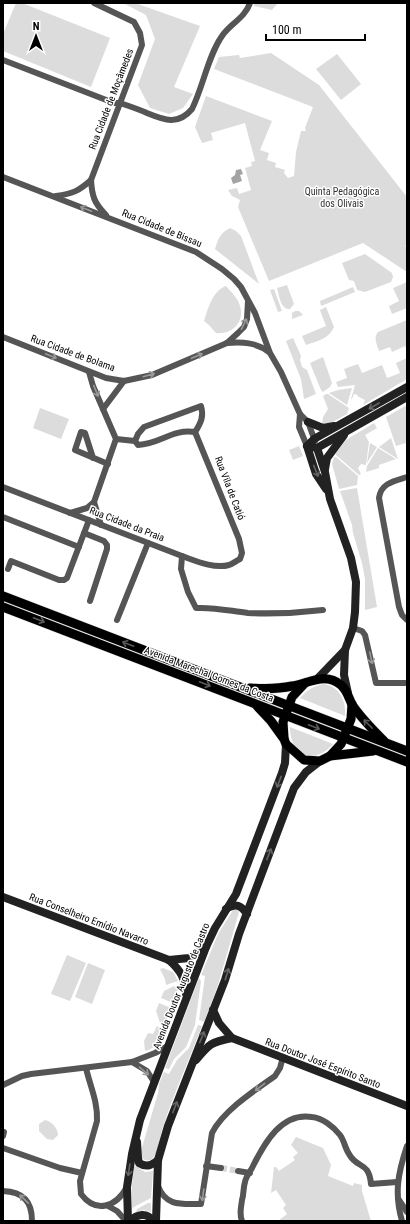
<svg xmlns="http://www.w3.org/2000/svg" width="410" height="1224" viewBox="0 0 410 1224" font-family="'Roboto Condensed',sans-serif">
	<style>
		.green { fill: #dcdcdc }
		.water { fill: #a3a3a3 }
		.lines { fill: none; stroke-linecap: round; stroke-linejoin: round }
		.street-tunnel { stroke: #d9d9d9; stroke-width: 6; stroke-dasharray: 6 3; stroke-linecap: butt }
		.primary-casing { stroke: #dbdbdb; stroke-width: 10 }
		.street { stroke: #555; stroke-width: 6 }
		.secondary { stroke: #222; stroke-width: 8 }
		.primary { stroke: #000; stroke-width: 9 }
		.oneway { stroke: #999 }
		.oneway2 { stroke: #646464 }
		.oneway3 { stroke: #595959 }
		.labels { text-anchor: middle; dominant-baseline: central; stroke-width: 3; stroke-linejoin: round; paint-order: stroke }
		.street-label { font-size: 10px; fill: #000; stroke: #fff }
		.park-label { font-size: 10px; fill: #333; stroke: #fff }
	</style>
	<rect width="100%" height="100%" fill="#fff"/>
	<g class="green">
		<path d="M16,3H22L110,38L91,87L3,51V34Z"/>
		<path d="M123,3H135L200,26L174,87L193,94L183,108L169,114L150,108L138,85L155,39L146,15Z"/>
		<path d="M255,3H278L272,10L254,6Z"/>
		<path d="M271,53L319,85L407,197V244L405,246L407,248V272L363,243L269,281L238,207L240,200L232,196L228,190L237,188L239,194L251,190L245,168L252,166L251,162L255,161L245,123L211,133L213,140L202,143L195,127L206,96L272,121L260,150L269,153L267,160L276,163L275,167L285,170L284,173L288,178L294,176L296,152L301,131H306L305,128L313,107L214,69L219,57L239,55L240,58Z"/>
		<path d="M337,54L361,84L341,100L316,69Z"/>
		<path d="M230,228L236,231L241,236L259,284L215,249C218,239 220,233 230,228Z"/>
		<path d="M365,254L392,273L393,277L391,282L365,292L357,290L354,281L349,280L342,263Z"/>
		<path d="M407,282V308L392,314L389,306L399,301L393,288Z"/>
		<path d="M287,285L294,304L290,309C281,310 279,296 277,288Z"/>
		<path d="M226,286C231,292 238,298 240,306C245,322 232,335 216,333L209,325L204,321C208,309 212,291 226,286Z"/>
		<path d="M353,287L355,292L321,306L320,301Z"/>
		<path d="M274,289L282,311L278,312L270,290Z"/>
		<path d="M326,307L334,327C329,339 317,341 306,345L302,336L326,326L320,310Z"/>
		<path d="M295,311H299L303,315L292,319V313Z"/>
		<path d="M407,320V351L405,346L392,352L390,347L379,351C377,344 373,338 378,332Z"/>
		<path d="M293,338L301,356L300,360L302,367L307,370L316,394L304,399L301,379L286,341Z"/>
		<path d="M323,357L332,383L330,387L323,392L321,390L310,363Z"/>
		<path d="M407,358V379L363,405L365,400L357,396L358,395L354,394L352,399H351L355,385L338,387L336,382L347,378L344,369L358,364L362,373L382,365L387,378L400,373L396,363Z"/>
		<path d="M352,388L347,405L329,393L338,390Z"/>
		<path d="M326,394H328L349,408L347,414L331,423L322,424L323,417L328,409L323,396Z"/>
		<path d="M407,405L406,443L396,446L386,417Z"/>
		<path d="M40,408L69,419L61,439L33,428Z"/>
		<path d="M374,423L377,428L365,435L369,442L366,465L361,464L358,468L361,474L359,475L336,455V453L346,440Z"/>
		<path d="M391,438L398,459L379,447Z"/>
		<path d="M370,443L377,447L367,463Z"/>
		<path d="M299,446L303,456L293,460L289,450Z"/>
		<path d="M378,448L396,459L379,465V468L366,472L367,466Z"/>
		<path d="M334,457H336L358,476L357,485L339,489L332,464Z"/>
		<path d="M357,488L377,607L365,610V579L362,563L353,533L352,525L340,491Z"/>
		<path d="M324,684C340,687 346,701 345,716L300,698C307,690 313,686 324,684Z"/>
		<path d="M290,727L333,744C314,766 290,756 290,727Z"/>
		<path d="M236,909L239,912L237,919L218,985L204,1022L199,1020L205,976L201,975L218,934L233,910Z"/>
		<path d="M67,955L86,963L70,1001L51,994Z"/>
		<path d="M88,963L105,970L92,1004L75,997Z"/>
		<path d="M163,968L173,972L178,981L166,985L165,979L160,969Z"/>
		<path d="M199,978L201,981L195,1025L186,1047L174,1059L169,1069L165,1068Z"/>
		<path d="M174,986L178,989L173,1003L161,998L164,991Z"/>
		<path d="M159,1003L171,1008L166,1021L160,1023L156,1011Z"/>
		<path d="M198,1025L202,1026C189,1060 174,1093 163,1127C160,1135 158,1155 152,1159C148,1162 144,1160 141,1157V1151L158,1093L159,1084L164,1072L169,1074L177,1060L189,1048Z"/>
		<path d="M157,1026L160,1028L162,1035C158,1043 154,1049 145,1051L144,1041L148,1033L153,1034Z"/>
		<path d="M45,1120C51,1121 58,1128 58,1135L53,1140L47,1139L39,1131V1124Z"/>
		<path d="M296,1137L323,1148L331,1165L328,1176L353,1186L354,1183L362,1185V1191L371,1221L341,1220L278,1221L287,1214L283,1208L286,1205L276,1190L271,1193L274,1167H276L279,1171L295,1160L293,1157L298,1153L291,1145Z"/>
		<path d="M136,1166L145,1172L153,1171L151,1198L132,1208V1185L134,1167Z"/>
		<path d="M148,1203H151V1212L144,1210L136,1212L137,1209Z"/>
	</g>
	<path class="water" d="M241,169L243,174L240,175L242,181L233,184L231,178L235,175L236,170Z"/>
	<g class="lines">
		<path class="street-tunnel" d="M221,1168L238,1171"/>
		<defs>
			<g id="primary">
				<path d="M3,596L407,751"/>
				<path d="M3,607L407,762"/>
				<path d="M250,688C264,689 278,689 292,686C310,683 325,672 341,685C348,691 349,700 353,706C362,719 373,730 384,741"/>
				<path d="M257,706L271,721L284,739L286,744L304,760L320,761L330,756L373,751"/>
				<path d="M284,738L283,722L292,697L305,683"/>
				<path d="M330,756L341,744L351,719L352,704"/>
			</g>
		</defs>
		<use href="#primary" class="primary-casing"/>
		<g class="street">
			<path d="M94,3L134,22L140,33L142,45L91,180C92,196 94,203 106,215"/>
			<path d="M3,60L114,103H120C129,106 138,109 147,113C164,120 178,126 192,109C203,87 208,56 222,36C230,24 245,18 250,3"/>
			<path d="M3,177L196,252L222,269L234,279L241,287L255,313L270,353L281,372L300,414L308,422L315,441"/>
			<path d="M56,196C72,194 79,191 91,180"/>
			<path d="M3,337L106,378L124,381L152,375L227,343L238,333L244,327L247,319L248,301"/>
			<path d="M227,343C242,342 256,342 269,352"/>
			<path d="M201,406C204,416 201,423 195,432C171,429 161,444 138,445L135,441L138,434L144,427Z"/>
			<path d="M103,409L124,381"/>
			<path d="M300,414L299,427L307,446"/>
			<path d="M116,439L135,441"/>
			<path d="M93,458L85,433L81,432L75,450L108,464"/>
			<path d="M407,477C394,481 381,483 379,498L399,607L402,615L407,620"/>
			<path d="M3,487L182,556C196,561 214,569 229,565C232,564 236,561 240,559L242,553L239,539L195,432"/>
			<path d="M94,502L101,525"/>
			<path d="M70,513L87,508L94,502L116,439L93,386L89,372"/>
			<path d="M3,517L79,547"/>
			<path d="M84,533L104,541L107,545V549L90,601"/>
			<path d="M182,556L181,569L188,592L196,608C215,607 230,611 248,613C273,614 298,613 323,610"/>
			<path d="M8,569L11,561L59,580H64L67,578L89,520"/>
			<path d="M117,620L148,543"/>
			<path d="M353,628L362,631L365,635L376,683H407"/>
			<path d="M132,1062L147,1071L154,1082"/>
			<path d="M86,1068C90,1086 98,1102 97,1121L80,1181L81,1194C96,1214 116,1207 127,1187"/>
			<path d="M3,1085L22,1076L31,1074L132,1062L155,1053L168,1046"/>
			<path d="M3,1136L4,1132"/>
			<path d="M3,1148L60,1168L82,1173"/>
			<path d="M206,1166L221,1168"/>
			<path d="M238,1171L250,1173"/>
			<path d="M158,1186C166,1207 182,1204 201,1204L212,1133C223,1111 255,1090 275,1076L280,1068L283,1057"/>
			<path d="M3,1191C23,1192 32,1201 32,1221"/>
			<path d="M399,1200L407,1212"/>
			<path d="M108,1206L117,1211L126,1221"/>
			<path d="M242,1221C239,1214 241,1208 242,1200C244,1194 243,1188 245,1182C246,1176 251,1171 253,1166C265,1142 282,1112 312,1117C322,1118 333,1126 340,1135C344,1140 345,1148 349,1154C357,1169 369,1161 371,1184L397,1182"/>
			<path d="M402,1221C394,1193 398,1173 407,1146"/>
		</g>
		<g class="secondary">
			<path d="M308,422L323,428L334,426"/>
			<path d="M307,446L314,439L407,387"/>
			<path d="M307,446L316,474L326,489"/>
			<path d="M313,447L317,448L407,397"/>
			<path d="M317,448L325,472L330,499L351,558L356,582L355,612L353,628L345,650L344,675L348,693"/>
			<path d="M325,469L327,458L344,435"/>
			<path d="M318,678L345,650"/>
			<path d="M3,897L169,960C181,971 185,978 186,994"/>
			<path d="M226,909C236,903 241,905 247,914"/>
			<path d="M169,960L189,958L206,947"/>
			<path d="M213,1010L219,1023L232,1038"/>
			<path d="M196,1060C209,1044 211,1042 232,1038L407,1106"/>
			<path d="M137,1142L138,1158L139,1163C147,1168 152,1165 158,1160"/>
			<path d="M128,1221L127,1187L132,1154L140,1120L206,947L215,928L236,894L282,773L285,763L286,744"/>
			<path d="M130,1221C137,1214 147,1212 153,1221"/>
			<path d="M156,1221L158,1160L168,1126L225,980L239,934L294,788L306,772L320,761"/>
		</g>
		<use href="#primary" class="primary"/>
	</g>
	<defs><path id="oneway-shaft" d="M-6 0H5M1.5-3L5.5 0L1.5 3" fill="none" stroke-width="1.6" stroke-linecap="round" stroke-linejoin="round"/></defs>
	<g class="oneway">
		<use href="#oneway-shaft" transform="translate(86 209) rotate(-159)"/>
		<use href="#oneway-shaft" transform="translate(244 324) rotate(-64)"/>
		<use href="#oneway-shaft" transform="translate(51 356) rotate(22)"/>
		<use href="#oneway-shaft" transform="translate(197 356) rotate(-23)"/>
		<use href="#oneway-shaft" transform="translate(149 375) rotate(-16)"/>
		<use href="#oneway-shaft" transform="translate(96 391) rotate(68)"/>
		<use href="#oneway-shaft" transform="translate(371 658) rotate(78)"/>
		<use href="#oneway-shaft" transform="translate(144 1071) rotate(41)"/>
		<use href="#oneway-shaft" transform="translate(260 1087) rotate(142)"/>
		<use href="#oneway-shaft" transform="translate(203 1195) rotate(98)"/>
		<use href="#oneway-shaft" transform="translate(24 1199) rotate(-136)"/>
	</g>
	<g class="oneway2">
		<use href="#oneway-shaft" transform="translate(374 406) rotate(150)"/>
		<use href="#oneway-shaft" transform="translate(316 471) rotate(68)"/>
		<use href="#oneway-shaft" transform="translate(279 782) rotate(111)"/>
		<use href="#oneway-shaft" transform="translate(269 854) rotate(-69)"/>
		<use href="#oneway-shaft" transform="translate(227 974) rotate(-73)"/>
		<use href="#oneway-shaft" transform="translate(202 1037) rotate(-68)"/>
		<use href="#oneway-shaft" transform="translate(175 1107) rotate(-69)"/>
		<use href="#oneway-shaft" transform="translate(129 1170) rotate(98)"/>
	</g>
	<g class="oneway3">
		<use href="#oneway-shaft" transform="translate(39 620) rotate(21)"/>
		<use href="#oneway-shaft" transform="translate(128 644) rotate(-159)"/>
		<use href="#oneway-shaft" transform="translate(205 684) rotate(21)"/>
		<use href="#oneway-shaft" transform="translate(368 724) rotate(-135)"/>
		<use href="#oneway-shaft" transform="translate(314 727) rotate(21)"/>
	</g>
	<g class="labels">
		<g class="street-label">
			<text transform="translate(111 99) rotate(-69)">Rua Cidade de Moçâmedes</text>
			<text transform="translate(162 228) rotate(22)">Rua Cidade de Bissau</text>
			<text transform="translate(73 353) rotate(20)">Rua Cidade de Bolama</text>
			<text transform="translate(230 488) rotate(69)">Rua Vila de Catió</text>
			<text transform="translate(127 524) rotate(21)">Rua Cidade da Praia</text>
			<text transform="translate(209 674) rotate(21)">Avenida Marechal Gomes da Costa</text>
			<text transform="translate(89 919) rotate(21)">Rua Conselheiro Emídio Navarro</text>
			<text transform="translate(181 986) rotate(-68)">Avenida Doutor Augusto de Castro</text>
			<text transform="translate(323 1063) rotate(21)">Rua Doutor José Espírito Santo</text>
		</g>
		<g class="park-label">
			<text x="342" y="191">Quinta Pedagógica<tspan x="342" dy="12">dos Olivais</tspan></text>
		</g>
	</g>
	<rect width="410" height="1224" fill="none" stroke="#000000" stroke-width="8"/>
	<g transform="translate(36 36)" stroke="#ffffff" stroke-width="3" paint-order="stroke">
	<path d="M0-3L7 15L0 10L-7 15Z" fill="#000000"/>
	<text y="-6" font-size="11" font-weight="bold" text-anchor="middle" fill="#000000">N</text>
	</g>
	<path d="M266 34v6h99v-6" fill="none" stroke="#000000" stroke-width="2"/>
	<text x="272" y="34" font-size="12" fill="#000000" stroke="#ffffff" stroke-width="3" paint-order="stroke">100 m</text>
</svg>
